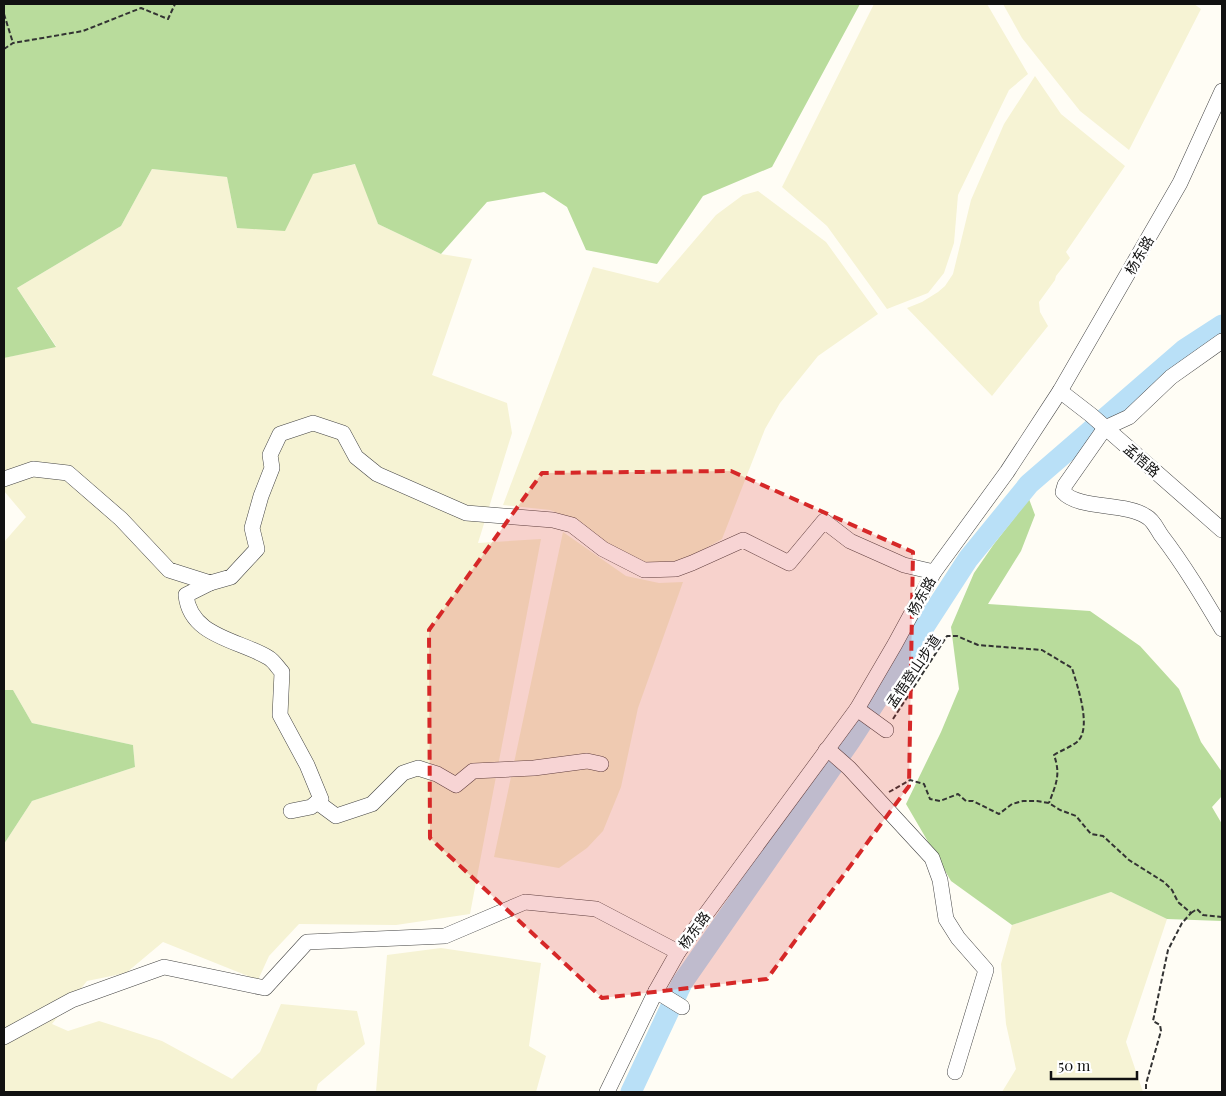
<svg xmlns="http://www.w3.org/2000/svg" width="1226" height="1096" viewBox="0 0 1226 1096" font-family="'Playfair Display','Noto Sans SC',serif">
	<style>
		.farmland { fill: #f6f3d4 }
		.forest { fill: #b9dc9c }
		.lines { fill: none; stroke-linecap: round; stroke-linejoin: round }
		.river { stroke: #b9e0f7; stroke-width: 21 }
		.minor-casing { stroke: #444; stroke-width: 16 }
		.path { stroke: #333; stroke-width: 2; stroke-dasharray: 5 2.5; stroke-linecap: butt }
		.minor { stroke: #fff; stroke-width: 15 }
		.marked { fill: #d62828; fill-opacity: 0.2; stroke: #d62828; stroke-width: 4; stroke-dasharray: 10 6; stroke-linejoin: round }
		.labels { text-anchor: middle; dominant-baseline: central; stroke-width: 5; stroke-linejoin: round; paint-order: stroke }
		.street-label { font-size: 14px; fill: #111; stroke: #fff }
	</style>
	<rect width="100%" height="100%" fill="#fffdf5"/>
	<g class="farmland">
		<path d="M874,4H987L1028,74L1009,90L958,195L954,243L944,273L928,293L887,309L827,226L782,187Z"/>
		<path d="M1003,4H1194L1201,9L1129,150L1080,111L1022,38Z"/>
		<path d="M1035,76L1061,114L1125,166L1066,252L1070,258L1056,276L1055,280L1039,302L1040,312L1048,326L992,396L907,308L922,302L938,292L945,286L953,274L971,200L1004,124Z"/>
		<path d="M356,164L378,224L441,254L472,259L432,375L507,403L512,433L478,543L541,539L470,914L396,925L299,924L269,956L258,980L163,942L126,973L87,981L52,1024L68,1031L99,1021L162,1041L232,1079L260,1052L281,1004L357,1011L365,1044L318,1084L316,1092H4V844L32,801L135,767L133,745L32,723L13,690H4V542L26,517L4,491V358L56,346L17,288L121,226L152,169L227,177L237,228L313,174Z"/>
		<path d="M758,191L826,242L878,314L818,356L780,403L765,429L722,539L681,562L654,565L623,555L571,518L550,510L503,505L593,267L658,283L716,215L743,195Z"/>
		<path d="M563,532L626,576L659,583L683,582L638,708L621,787L603,831L587,848L559,868L494,857Z"/>
		<path d="M1111,892L1167,919L1126,1042L1143,1092H1002L1016,1069L1006,1024L1001,964L1012,925Z"/>
		<path d="M441,948L541,963L529,1046L546,1056L536,1092H376L387,955Z"/>
	</g>
	<g class="forest">
		<path d="M4,4H860L772,167L703,196L657,264L586,250L567,207L544,192L487,202L441,254L378,224L355,164L313,174L285,231L237,228L227,177L152,169L121,226L17,288L56,347L4,358Z"/>
		<path d="M1029,499L1035,515L1021,551L988,604L1090,611L1140,646L1179,689L1201,742L1222,772V796L1212,807L1222,824V921L1167,919L1111,892L1012,925L951,881L906,804L941,732L959,689L951,627L974,573L994,544Z"/>
		<path d="M4,690H13L32,723L133,745L135,767L32,801L4,844Z"/>
	</g>
	<g class="lines">
		<path class="river" d="M631,1092L682,983L850,741L968,559L1029,484L1185,349L1222,325"/>
		<defs>
			<g id="minor">
				<path d="M1222,341L1171,377L1129,417L1105,428L1065,485L1063,492C1079,510 1126,502 1147,517C1153,520 1157,529 1161,535C1184,565 1203,597 1222,629"/>
				<path d="M1060,391L1091,415L1222,530"/>
				<path d="M4,479L33,469L68,473L121,519L169,570L210,583L231,577L257,549L252,528L261,496L272,468L270,455L280,434L313,423L343,433L356,457L377,474L466,513L553,520L572,525L603,549L644,570L676,569L692,563L743,540L789,563L824,521L850,541L904,565L934,572"/>
				<path d="M210,583L186,595C190,637 240,640 269,658C274,661 278,668 282,672L280,715L307,765L321,799L311,807L291,811"/>
				<path d="M857,709L886,730"/>
				<path d="M826,750L832,753L849,768L932,858L940,880L946,919L958,938L986,970L955,1072"/>
				<path d="M317,802L336,816L372,804L403,773L418,768L437,774L456,785L473,771L534,768L587,761L601,764"/>
				<path d="M656,991L682,1007"/>
				<path d="M4,1037L72,1000L164,967L265,988L307,942L445,936L525,902L596,909L678,952"/>
				<path d="M607,1092L656,991L678,952L857,709L895,644L934,572L1007,472L1060,391L1180,183L1222,91"/>
			</g>
		</defs>
		<use href="#minor" class="minor-casing"/>
		<g class="path">
			<path d="M4,14L13,43"/>
			<path d="M4,49L13,43L83,31L141,8L168,19L175,4"/>
			<path d="M893,719L947,636H957L978,645L1042,650L1072,668C1077,685 1092,727 1078,741C1073,746 1060,751 1054,755C1061,775 1056,784 1049,803"/>
			<path d="M889,792L910,780L924,784L930,799L940,801L958,794L966,801H973L999,814L1012,804L1023,801H1037L1049,803L1060,810L1076,816L1091,834L1103,836L1129,860L1164,882L1172,890L1178,902L1191,913L1182,923L1168,950L1153,1021L1160,1025L1161,1031L1146,1084V1092"/>
			<path d="M1191,913L1197,909L1203,915L1222,917"/>
		</g>
		<use href="#minor" class="minor"/>
	</g>
	<path class="marked" d="M731,471L913,552L909,786L767,979L602,998L430,838L429,630L542,473Z"/>
	<g class="labels">
		<g class="street-label">
			<text transform="translate(1139 255) rotate(-60)">杨东路</text>
			<text transform="translate(1142 460) rotate(41)">孟悟路</text>
			<text transform="translate(921 596) rotate(-61)">杨东路</text>
			<text transform="translate(913 671) rotate(-56)">孟悟登山步道</text>
			<text transform="translate(694 930) rotate(-54)">杨东路</text>
		</g>
	</g>
	<rect width="1226" height="1096" fill="none" stroke="#111111" stroke-width="10"/>
	<path d="M1051 1071v8h86v-8" fill="none" stroke="#111111" stroke-width="2.5"/>
	<text x="1058" y="1071" font-size="15" fill="#111111" stroke="#ffffff" stroke-width="4" paint-order="stroke">50 m</text>
</svg>
